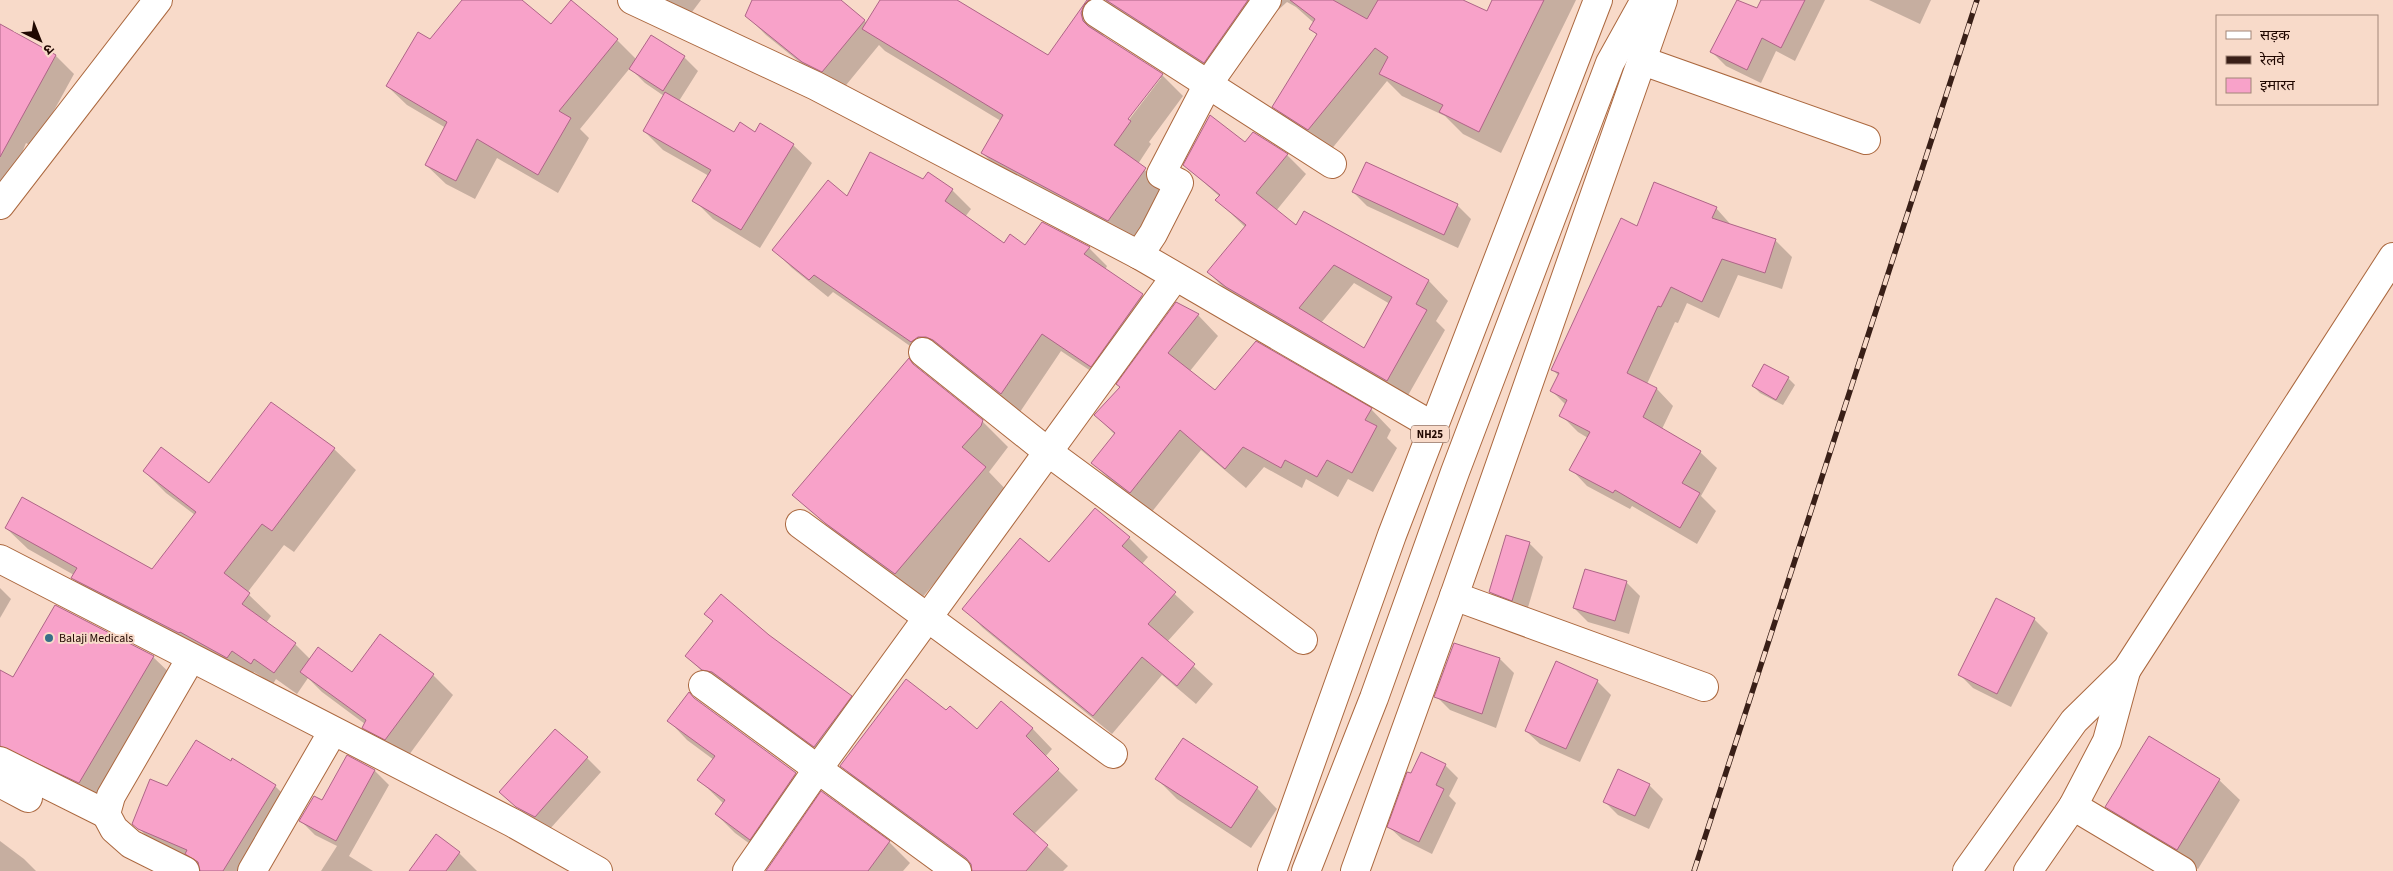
<svg xmlns="http://www.w3.org/2000/svg" width="2393" height="871" viewBox="0 0 2393 871" font-family="'Source Sans 3','Noto Sans Devanagari',sans-serif">
	<style>
		.shadow { fill: #0003; fill-rule: evenodd }
		.building { fill: #f8a2c9; stroke: #ae6587; fill-rule: evenodd }
		.lines { fill: none; stroke-linecap: round; stroke-linejoin: round }
		.minor-casing { stroke: #ab683f; stroke-width: 30 }
		.major-casing { stroke: #ab683f; stroke-width: 30 }
		.minor { stroke: #fff; stroke-width: 28 }
		.major { stroke: #fff; stroke-width: 28 }
		.rail-casing { stroke: #391f17; stroke-width: 5.5 }
		.rail { stroke: #f8dac9; stroke-width: 4; stroke-dasharray: 11; stroke-linecap: butt }
		.poi-dot { fill: #366e88; stroke: #f8dac9; stroke-width: 2 }
		.labels { text-anchor: middle; dominant-baseline: central; stroke-width: 4; stroke-linejoin: round; paint-order: stroke }
		.shield { fill: #f8dac9; stroke: #61463c; stroke-width: 1 }
		.shield-label { font-size: 11px; font-weight: bold; fill: #200700 }
		.poi-label { font-size: 12px; fill: #200700; stroke: #f8dac9; text-anchor: start }
	</style>
	<rect width="100%" height="100%" fill="#f8dac9"/>
	<g class="shadow">
		<path d="M463,0H511L551,26L571,2L617,40L637,60L684,57L698,71L679,101L735,133H755L793,145L812,163L760,248L713,219L694,200L709,176L663,150L644,131L664,96L645,83L630,68L580,129L589,138L558,193L497,158L475,199L446,184L426,165L446,128L407,105L387,86L430,40Z"/>
		<path d="M663,0H701L689,16Z"/>
		<path d="M754,0H839L867,23L881,0H954L1048,57L1089,0H1453L1487,13L1494,0H1576L1501,153L1463,134L1445,116L1402,96L1387,81L1330,151L1296,129L1274,107L1318,36L1311,29L1314,23L1296,7L1287,2L1276,12L1226,84L1106,26L1103,37L1162,75L1183,96L1149,142L1151,144L1138,164L1167,190L1130,242L1004,174L982,153L1001,121L885,51L879,45L842,90L823,81L766,35L747,16ZM1158,78H1161L1125,125L1123,124Z"/>
		<path d="M1762,0H1825L1795,61L1776,51L1761,83L1726,66L1712,52L1757,10Z"/>
		<path d="M1869,0H1931L1920,24Z"/>
		<path d="M0,25L56,56L74,74L34,147L26,143L8,188L0,185Z"/>
		<path d="M1245,144L1287,155L1306,174L1276,211L1296,227L1304,213L1429,281L1448,301L1436,321L1445,330L1406,399L1227,291L1208,272L1245,227L1217,200L1220,197L1185,165ZM1354,283L1390,304L1365,350L1321,323Z"/>
		<path d="M929,174L952,190L971,209L965,217L1004,245L1089,248L1107,266L1105,270L1142,295L1161,314L1110,384L1061,351L1020,412L953,358L945,355L930,360L833,292L828,297L792,268L774,250L847,198L924,181Z"/>
		<path d="M1353,192L1457,205L1471,219L1458,248L1367,206Z"/>
		<path d="M1716,208L1732,226L1775,240L1792,257L1782,289L1738,275L1719,318L1687,303L1678,323L1675,322L1647,384L1657,389L1673,406L1662,429L1700,452L1717,468L1701,496L1716,511L1697,544L1632,506L1630,509L1587,486L1571,469L1588,438L1578,432L1561,415L1566,405L1552,391L1559,376L1552,369L1638,227Z"/>
		<path d="M1176,304L1198,315L1218,336L1190,371L1216,391L1371,409L1391,430L1387,438L1397,448L1373,492L1348,479L1338,497L1306,479L1302,488L1264,467L1246,488L1201,450L1151,513L1113,483L1093,463L1115,435L1096,415L1121,387Z"/>
		<path d="M920,371L982,421L1008,447L989,472L1010,494L921,599L852,548L794,495Z"/>
		<path d="M1788,378L1795,385L1783,405L1760,393L1753,386Z"/>
		<path d="M334,449L356,470L294,552L284,545L247,593L271,616L266,623L295,644L310,659L352,674L433,675L453,695L406,759L384,748L363,727L365,724L322,692L308,678L297,694L276,679L273,684L254,672L249,679L94,599L72,578L74,575L28,549L6,528L152,571L195,515L166,493L144,471L210,485Z"/>
		<path d="M1129,538L1148,557L1142,564L1194,612L1167,642L1213,684L1196,704L1162,675L1112,734L983,628L964,609L1049,564Z"/>
		<path d="M1529,543L1543,557L1526,614L1504,606L1490,592Z"/>
		<path d="M1626,582L1640,596L1629,634L1588,622L1574,608Z"/>
		<path d="M0,588L11,599L0,618Z"/>
		<path d="M706,614L768,636L851,696L868,713L832,763L703,672L686,656L714,622Z"/>
		<path d="M2034,619L2048,633L2011,707L1973,688L1959,674Z"/>
		<path d="M153,657L177,680L103,806L0,768V671L14,679Z"/>
		<path d="M1500,659L1514,673L1496,728L1450,710L1436,696Z"/>
		<path d="M1597,681L1611,695L1580,762L1540,744L1526,731Z"/>
		<path d="M697,701L795,774L814,792L769,858L735,833L716,814L724,804L699,780L714,760L687,740L669,721Z"/>
		<path d="M946,712L977,731L1032,728L1052,749L1045,757L1078,790L1034,834L1068,866L1063,871H974L973,867L861,786L841,765Z"/>
		<path d="M347,757L375,771L389,785L349,856L373,871H321L337,846L315,835L301,821L323,802Z"/>
		<path d="M587,758L601,772L549,830L532,821L501,792Z"/>
		<path d="M231,763L275,786L294,805L254,871H200L199,865L159,848L133,823L167,787Z"/>
		<path d="M1445,765L1458,778L1449,796L1456,803L1432,854L1402,839L1389,827Z"/>
		<path d="M1157,779L1257,788L1277,809L1251,848L1177,799Z"/>
		<path d="M2219,780L2240,800L2198,869L2127,827L2107,807Z"/>
		<path d="M1649,785L1663,799L1649,829L1618,815L1604,801Z"/>
		<path d="M822,793L889,842L910,863L903,871H768Z"/>
		<path d="M0,841L24,859L36,871H0Z"/>
		<path d="M459,853L477,871H411Z"/>
	</g>
	<g class="building">
		<path d="M462,0H522L551,24L571,0L618,39L559,111L571,118L538,175L477,139L456,181L425,165L447,122L386,86L418,32L430,39Z"/>
		<path d="M752,0H841L865,20L822,72L802,62L745,16Z"/>
		<path d="M880,0H957L1048,55L1087,0H1089L1084,5L1081,13L1083,21L1088,26L1163,74L1128,119L1131,121L1114,145L1146,168L1108,221L981,153L1003,115L862,29Z"/>
		<path d="M1106,0H1248L1204,63Z"/>
		<path d="M1290,0H1333L1367,19L1378,0H1463L1487,11L1492,0H1544L1479,132L1439,112L1443,105L1379,74L1388,57L1375,48L1308,130L1272,107L1317,34L1309,29L1315,19Z"/>
		<path d="M1737,0L1757,8L1761,0H1805L1781,48L1762,38L1747,70L1710,52Z"/>
		<path d="M0,24L56,55L0,157Z"/>
		<path d="M651,35L685,56L663,91L629,69Z"/>
		<path d="M665,92L734,132L740,122L755,132L760,123L794,144L741,230L692,201L711,170L643,131Z"/>
		<path d="M1210,115L1245,142L1253,132L1288,154L1256,193L1296,225L1304,211L1429,280L1416,304L1427,310L1387,381L1226,287L1207,272L1246,225L1215,200L1220,195L1183,165ZM1334,265L1392,297L1364,348L1299,308Z"/>
		<path d="M870,152L923,179L928,172L953,189L945,201L1004,243L1010,234L1025,245L1042,222L1090,247L1084,254L1143,294L1091,367L1042,334L1001,394L933,340L926,337H918L911,342L814,275L809,280L772,250L828,180L847,196Z"/>
		<path d="M1366,162L1458,204L1444,235L1352,192Z"/>
		<path d="M1654,182L1717,207L1712,218L1776,239L1765,273L1722,259L1702,302L1671,287L1661,307L1658,306L1627,373L1657,388L1643,417L1701,451L1682,483L1700,493L1680,528L1615,490L1613,493L1569,470L1590,432L1559,416L1567,400L1550,391L1559,373L1551,370L1621,218L1637,226Z"/>
		<path d="M1176,302L1199,314L1168,353L1215,390L1256,341L1372,408L1365,420L1377,426L1352,473L1327,460L1317,477L1285,460L1281,468L1243,447L1225,469L1180,430L1130,493L1091,463L1115,433L1094,415L1120,387L1116,384Z"/>
		<path d="M909,358L913,364L983,420L981,426L962,447L986,467L895,574L825,523L792,495Z"/>
		<path d="M1764,364L1789,377L1776,400L1752,386Z"/>
		<path d="M271,402L335,448L272,531L262,524L224,573L250,593L242,604L296,643L274,673L254,659L251,664L232,651L227,658L180,632L179,633L71,578L77,568L5,528L22,497L152,569L196,512L143,471L161,447L209,483Z"/>
		<path d="M1095,508L1130,537L1122,546L1176,592L1148,624L1195,664L1177,686L1142,657L1093,716L962,609L1020,538L1049,562Z"/>
		<path d="M1506,535L1530,542L1512,601L1489,592Z"/>
		<path d="M1585,569L1627,581L1615,621L1573,608Z"/>
		<path d="M721,594L769,635L852,696L814,747L712,672L702,670L685,656L713,621L704,614Z"/>
		<path d="M1996,598L2035,618L1997,694L1958,675Z"/>
		<path d="M55,605L154,656L79,783L0,746V670L13,677Z"/>
		<path d="M380,634L434,674L385,740L362,728L366,720L300,672L318,647L352,672Z"/>
		<path d="M1454,643L1500,658L1482,714L1434,697Z"/>
		<path d="M1556,661L1598,680L1566,749L1525,731Z"/>
		<path d="M906,679L946,710L950,706L977,729L1001,701L1033,728L1026,736L1059,769L1013,814L1048,845L1026,871H972L971,864L966,858L840,766Z"/>
		<path d="M689,692L694,698L796,773L750,840L715,814L725,800L697,780L715,756L667,721Z"/>
		<path d="M555,729L588,757L535,817L516,807L499,792Z"/>
		<path d="M2149,736L2220,779L2177,850L2105,807Z"/>
		<path d="M1183,738L1258,787L1231,828L1155,779Z"/>
		<path d="M196,740L231,761L232,758L276,785L223,871H200L198,862L185,854L187,850L138,829L132,824L150,779L167,786Z"/>
		<path d="M1421,752L1446,764L1436,785L1444,789L1419,842L1387,827L1407,772L1411,773Z"/>
		<path d="M347,755L375,770L336,841L299,821L314,796L322,800Z"/>
		<path d="M1618,769L1650,784L1635,816L1603,802Z"/>
		<path d="M821,791L890,841L868,871H766Z"/>
		<path d="M436,834L460,852L446,871H409Z"/>
	</g>
	<g class="lines">
		<defs>
			<g id="minor">
				<path d="M632,0L816,86L1139,255L1433,426"/>
				<path d="M1097,13L1332,164"/>
				<path d="M1643,61L1866,140"/>
				<path d="M0,205L158,0"/>
				<path d="M1139,255L1153,234L1179,183L1161,174L1208,84L1267,0"/>
				<path d="M923,352L1048,452L1303,640"/>
				<path d="M800,524L1113,754"/>
				<path d="M0,559L513,823L598,871"/>
				<path d="M1454,596L1704,687"/>
				<path d="M703,685L957,871"/>
				<path d="M0,761L106,814"/>
				<path d="M0,783L28,798"/>
				<path d="M2073,806L2182,871"/>
				<path d="M185,871L131,844L114,829L106,814L111,796L191,658"/>
				<path d="M252,871L333,731"/>
				<path d="M747,871L817,770L1175,277"/>
				<path d="M1967,871L2074,721L2127,669L2393,257"/>
				<path d="M2028,871L2073,806L2107,741L2126,671"/>
			</g>
			<g id="major">
				<path d="M1272,871L1392,535L1598,0"/>
				<path d="M1306,871L1374,698L1455,472L1610,63L1645,0"/>
				<path d="M1355,871L1454,596L1663,0"/>
			</g>
		</defs>
		<use href="#minor" class="minor-casing"/>
		<use href="#major" class="major-casing"/>
		<use href="#minor" class="minor"/>
		<use href="#major" class="major"/>
		<defs>
			<path id="rail" d="M1694,871L1977,0"/>
		</defs>
		<use href="#rail" class="rail-casing"/>
		<use href="#rail" class="rail"/>
	</g>
	<circle class="poi-dot" cx="49" cy="638" r="5"/>
	<g class="labels">
		<rect class="shield" x="1411" y="425.5" width="38" height="17" rx="4"/>
		<g class="shield-label">
			<text x="1430" y="434">NH25</text>
		</g>
		<g class="poi-label">
			<text x="59" y="638">Balaji Medicals</text>
		</g>
	</g>
	<rect x="2216" y="15" width="162" height="90" fill="#f8dac9" stroke="#a28679"/>
	<rect x="2226" y="31" width="25" height="8" fill="#ffffff" stroke="#a28679"/>
	<text x="2260" y="40" font-size="15" fill="#200700">सड़क</text>
	<rect x="2226" y="56" width="25" height="8" fill="#391f17" stroke="#a28679"/>
	<text x="2260" y="65" font-size="15" fill="#200700">रेलवे</text>
	<rect x="2226" y="78" width="25" height="15" fill="#f8a2c9" stroke="#a28679"/>
	<text x="2260" y="90" font-size="15" fill="#200700">इमारत</text>
	<g transform="translate(40 40) rotate(137)" stroke="#f8dac9" stroke-width="4" paint-order="stroke">
	<path d="M0-4L9 19L0 12L-9 19Z" fill="#200700"/>
	<text y="-8" font-size="14" font-weight="bold" text-anchor="middle" fill="#200700">उ</text>
	</g>
</svg>
